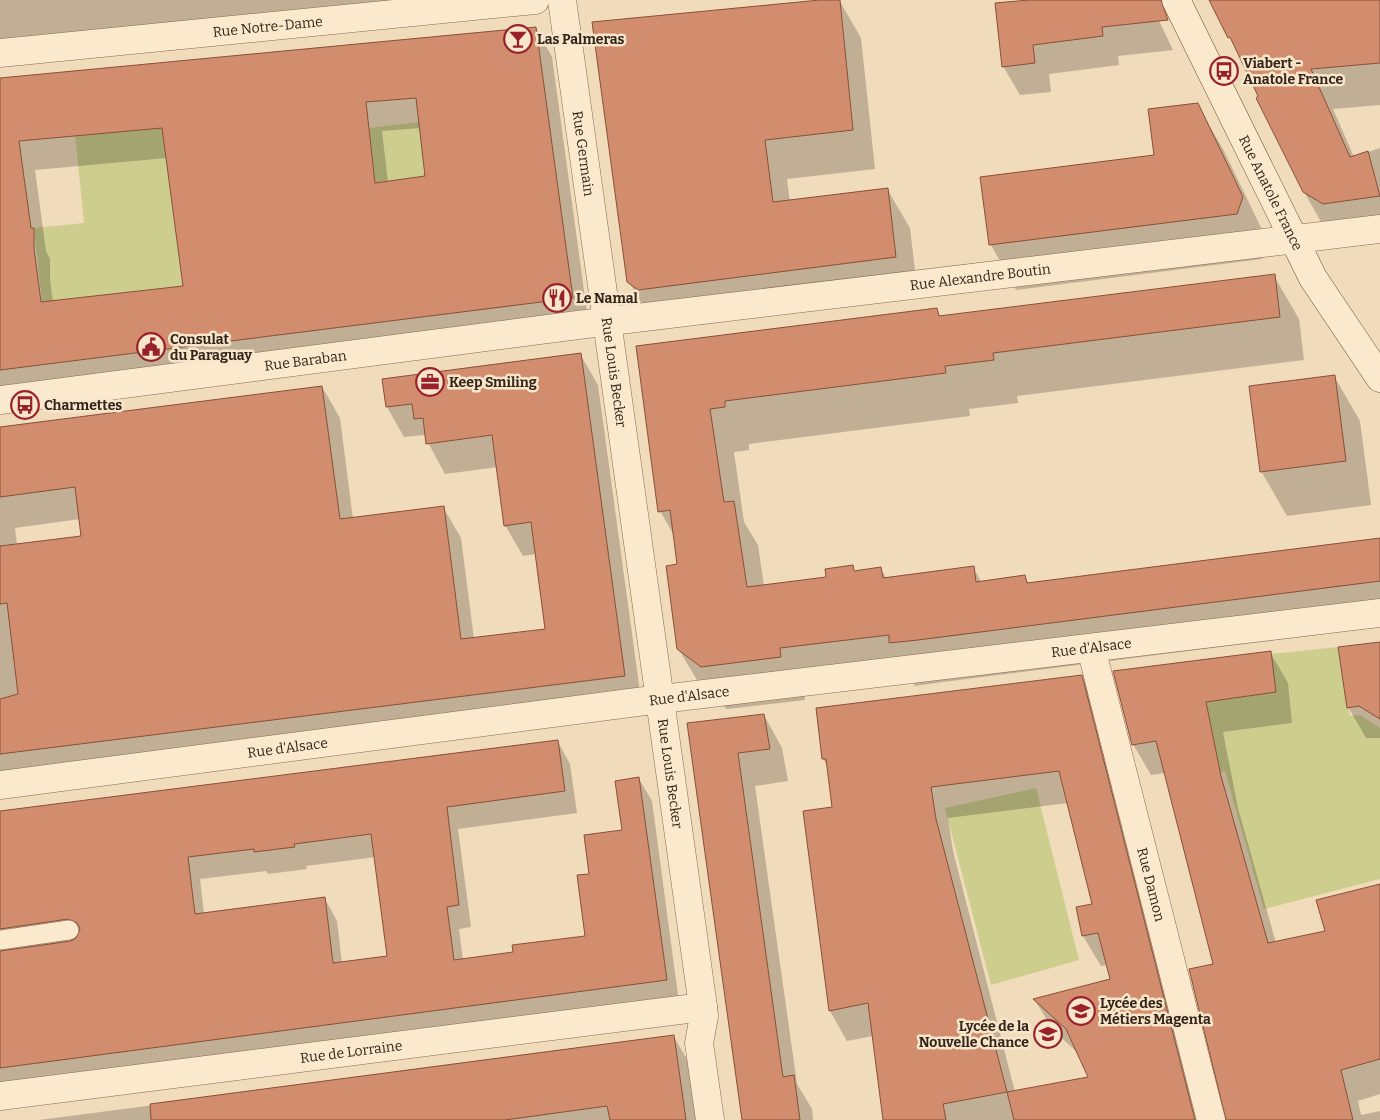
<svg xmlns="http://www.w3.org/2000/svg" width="1380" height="1120" viewBox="0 0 1380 1120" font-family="Bitter,serif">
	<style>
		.green { fill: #cdce8e }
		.shadow { fill: #0003; fill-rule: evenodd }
		.building { fill: #d18d6d; stroke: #885038; fill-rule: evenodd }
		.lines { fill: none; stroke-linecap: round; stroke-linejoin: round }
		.lane-casing { stroke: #876a53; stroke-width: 20 }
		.street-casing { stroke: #876a53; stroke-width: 29 }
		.secondary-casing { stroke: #694b37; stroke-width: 29 }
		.lane { stroke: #fbe9cd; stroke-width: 19 }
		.street { stroke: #fbe9cd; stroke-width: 28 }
		.secondary { stroke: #fbe9cd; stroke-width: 28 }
		.labels { text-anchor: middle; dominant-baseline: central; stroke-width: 5; stroke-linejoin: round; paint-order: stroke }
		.street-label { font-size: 14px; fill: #35241a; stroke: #f7e6ca }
		.poi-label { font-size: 14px; font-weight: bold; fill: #35241a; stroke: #f7e6ca; text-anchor: start }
	</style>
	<rect width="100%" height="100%" fill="#f0dbba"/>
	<g class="green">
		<path d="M419,122L425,176L375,183L368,128Z"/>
		<path d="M162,128L184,286L42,302L34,228L84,223L75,134Z"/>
		<path d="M1338,647L1350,716L1360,715L1380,728V879L1264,909L1225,771L1211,774V741L1213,734L1206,702L1275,692L1271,654Z"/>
		<path d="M1036,788L1079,960L991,985L945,808Z"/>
	</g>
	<g class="shadow">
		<path d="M0,0H481L0,47Z"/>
		<path d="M832,0H839L861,38L875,169L787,179L790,202L887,189L910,228L918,296L651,321L629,281Z"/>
		<path d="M1029,0H1149L1173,50L1118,56L1119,65L1049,74L1051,92L1020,95L1003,66Z"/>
		<path d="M1210,0H1380V105L1333,109L1354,157L1380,148V239L1327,232L1304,192L1245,66Z"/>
		<path d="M536,28L552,57L589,327L0,402V79ZM421,128L427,178L388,182L382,131ZM167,158L184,288L53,302L50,280V259L46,251L35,170Z"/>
		<path d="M1197,105L1223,149L1268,242L1262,259L1016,290L991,245L982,178L1155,156Z"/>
		<path d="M1274,276L1299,319L1304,360L1017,396L1018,403L969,409L970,416L749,444V450L734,452L744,522L758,545L764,586L828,578L852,567L855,572L881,569L887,579L973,567L982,583L1024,576L1029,584L1380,539V627L943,682L915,686L911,678L804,691L805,700L727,709L704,692L678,648V565L675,537L660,511L637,347L936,309L941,317Z"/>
		<path d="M580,354L598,385L642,707L0,787V428L322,387L340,418L353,519L443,507L461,538L474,639L546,630L536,554L523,556L505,525L498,467L445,474L424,435L404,437L387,407ZM80,519L82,537L17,545L15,528Z"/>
		<path d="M1334,376L1360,421L1371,505L1287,516L1261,471Z"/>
		<path d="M1380,647V738H1366L1348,707Z"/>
		<path d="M1270,652L1288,683L1292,723L1223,732L1238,808L1276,943L1327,932L1380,886V1094L1358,1101L1361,1115L1380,1111V1120H1227L1214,965L1165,773L1151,775L1133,744Z"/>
		<path d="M1081,676L1099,707L1204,1120H885L873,1036L847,1041L830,1011L834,808L829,768L823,759ZM1068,803L1094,905L1077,908L1083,936L1101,966L1108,965L1112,980L1035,1000L1053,1030L1078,1053L1090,1078L1015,1092L953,851L948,818Z"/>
		<path d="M764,715L782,748L788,781L755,786L797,1084L812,1109L813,1120H743L689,725Z"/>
		<path d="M558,742L570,764L577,813L458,829L471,927L459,929L463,960L514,953L586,937L591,875L623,831L639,779L652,801L679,1003L0,1092V812ZM376,857L389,958L342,963L337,921L325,899L204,914L200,879L266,871L268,874L307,869L306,866Z"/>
		<path d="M674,1037L692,1068L699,1120H39Z"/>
	</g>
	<g class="building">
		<path d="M820,0H840L853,130L765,140L773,202L888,188L896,257L638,290L627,282L592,22Z"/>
		<path d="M1029,0H1161L1168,20L1102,27L1103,36L1033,45L1035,63L1002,67L995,3Z"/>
		<path d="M1209,0H1380V63L1311,69L1350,157L1368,151L1380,196L1323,204L1303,192L1256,98L1258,96L1230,37L1228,38Z"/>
		<path d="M536,27L573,298L0,370V78ZM416,98L425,176L375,183L366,102ZM162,128L183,286L41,302L34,249V228H31L19,141Z"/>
		<path d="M1198,103L1243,197L1237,214L989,245L980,177L1154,155L1148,109Z"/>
		<path d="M1275,274L1280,317L993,353L994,360L945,366L946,373L725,401V407L710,409L724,502L734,501L747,587L826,577L825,569L853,565L854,571L881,567L883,578L974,566L976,582L1025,575L1027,583L1380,538V581L918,640L889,643V635L780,648L781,657L701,667L677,649L666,566L677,564L670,510L658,512L636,346L937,308L939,316Z"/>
		<path d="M581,353L625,676L0,754V699L18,694L7,603L0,604V546L81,536L75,487L0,497V427L322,386L340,519L444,506L461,639L545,629L531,522L504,526L492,435L426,444L423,418L414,419L412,404L386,407L382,379Z"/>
		<path d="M1335,375L1346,461L1260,472L1249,386Z"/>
		<path d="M1380,642V719L1359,706L1347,708L1338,647Z"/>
		<path d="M1271,651L1276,692L1206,702L1221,776L1268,943L1325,931L1316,900L1380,884V1059L1341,1070L1353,1120H1226L1189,969L1213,964L1156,741L1132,745L1113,671Z"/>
		<path d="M1082,675L1195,1120H1014L1007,1092L943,1104L946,1120H883L868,1003L829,1011L803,811L832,807L826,759H822L816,708ZM1059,771L1092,904L1076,907L1082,936L1098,933L1110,979L1033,999L1066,1029L1088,1077L1007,1092L936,819L931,787Z"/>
		<path d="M764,714L770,749L738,753L783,1077L794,1075L800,1120H742L687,723Z"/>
		<path d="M558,740L565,791L447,807L459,905L447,907L454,960L513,952L512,945L585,936L577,875L589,874L584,835L622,830L615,781L639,777L667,980L0,1068V951L71,941L76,938L80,929L77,923L68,919L0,929V811ZM371,834L387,956L333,963L325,897L195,914L188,857L254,849V852L295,847L294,844Z"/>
		<path d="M674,1035L686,1120H610L607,1106L505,1120H151L150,1104Z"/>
	</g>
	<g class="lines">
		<defs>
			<path id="lane" d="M0,940L69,930"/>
			<g id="street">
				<path id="s1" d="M562,0L703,1007L704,1016L699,1043L710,1120"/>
				<path id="s2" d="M0,53L535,0"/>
				<path id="s3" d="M0,400L578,325L1380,229"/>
				<path id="s4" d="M1091,648L1211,1120"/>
				<path id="s5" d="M0,785L645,701L1380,613"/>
				<path id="s6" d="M0,1096L703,1007"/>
			</g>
			<g id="secondary">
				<path id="s7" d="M1176,0L1313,278L1380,378"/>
			</g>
		</defs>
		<use href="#lane" class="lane-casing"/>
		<use href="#street" class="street-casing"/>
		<use href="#secondary" class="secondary-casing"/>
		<use href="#lane" class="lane"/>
		<use href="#street" class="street"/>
		<use href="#secondary" class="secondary"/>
	</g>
	<defs>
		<symbol id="bar-ring" viewBox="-11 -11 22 22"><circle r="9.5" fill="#f7e6ca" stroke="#9a202c" stroke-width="1.5"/><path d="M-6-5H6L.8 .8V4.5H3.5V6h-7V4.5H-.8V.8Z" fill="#9a202c"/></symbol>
		<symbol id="bus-ring" viewBox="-11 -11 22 22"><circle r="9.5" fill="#f7e6ca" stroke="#9a202c" stroke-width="1.5"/><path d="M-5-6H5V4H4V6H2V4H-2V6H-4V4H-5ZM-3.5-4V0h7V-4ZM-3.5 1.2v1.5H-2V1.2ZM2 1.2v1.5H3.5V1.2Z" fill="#9a202c"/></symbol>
		<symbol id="restaurant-ring" viewBox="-11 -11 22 22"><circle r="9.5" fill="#f7e6ca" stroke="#9a202c" stroke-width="1.5"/><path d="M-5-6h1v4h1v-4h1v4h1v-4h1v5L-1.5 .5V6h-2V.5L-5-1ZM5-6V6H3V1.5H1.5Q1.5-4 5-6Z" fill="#9a202c"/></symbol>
		<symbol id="civic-ring" viewBox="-11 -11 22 22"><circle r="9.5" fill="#f7e6ca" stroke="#9a202c" stroke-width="1.5"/><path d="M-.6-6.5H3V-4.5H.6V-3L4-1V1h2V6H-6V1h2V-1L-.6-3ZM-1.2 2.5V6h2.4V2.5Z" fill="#9a202c"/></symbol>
		<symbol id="office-ring" viewBox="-11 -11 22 22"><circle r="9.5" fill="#f7e6ca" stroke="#9a202c" stroke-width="1.5"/><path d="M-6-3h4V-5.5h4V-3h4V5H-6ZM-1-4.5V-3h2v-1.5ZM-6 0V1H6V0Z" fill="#9a202c"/></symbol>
		<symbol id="school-ring" viewBox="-11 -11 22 22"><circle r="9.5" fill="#f7e6ca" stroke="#9a202c" stroke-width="1.5"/><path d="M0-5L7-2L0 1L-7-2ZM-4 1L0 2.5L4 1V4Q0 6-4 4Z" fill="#9a202c"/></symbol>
	</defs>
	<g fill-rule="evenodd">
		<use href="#bar-ring" x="502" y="23" width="32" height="32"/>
		<use href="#bus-ring" x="1208" y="55" width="32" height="32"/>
		<use href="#restaurant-ring" x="541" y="282" width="32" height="32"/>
		<use href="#civic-ring" x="135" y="331" width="32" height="32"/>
		<use href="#office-ring" x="414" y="366" width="32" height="32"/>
		<use href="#bus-ring" x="9" y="389" width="32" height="32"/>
		<use href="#school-ring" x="1065" y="995" width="32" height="32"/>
		<use href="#school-ring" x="1032" y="1018" width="32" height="32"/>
	</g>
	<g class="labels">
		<g class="street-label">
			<text stroke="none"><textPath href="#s2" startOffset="269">Rue Notre-Dame</textPath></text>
			<text stroke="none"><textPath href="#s1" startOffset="155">Rue Germain</textPath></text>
			<text stroke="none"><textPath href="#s7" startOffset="215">Rue Anatole France</textPath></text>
			<text stroke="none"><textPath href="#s3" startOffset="988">Rue Alexandre Boutin</textPath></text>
			<text stroke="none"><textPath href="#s3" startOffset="308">Rue Baraban</textPath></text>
			<text stroke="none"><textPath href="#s1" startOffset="376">Rue Louis Becker</textPath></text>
			<text stroke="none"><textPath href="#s5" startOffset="1100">Rue d'Alsace</textPath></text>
			<text stroke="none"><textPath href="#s5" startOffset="695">Rue d'Alsace</textPath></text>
			<text stroke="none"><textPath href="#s5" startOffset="290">Rue d'Alsace</textPath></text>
			<text stroke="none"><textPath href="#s1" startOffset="781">Rue Louis Becker</textPath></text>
			<text stroke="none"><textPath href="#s4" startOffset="244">Rue Damon</textPath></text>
			<text stroke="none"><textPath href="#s6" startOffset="354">Rue de Lorraine</textPath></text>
		</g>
		<g class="poi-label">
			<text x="537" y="39">Las Palmeras</text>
			<text x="1243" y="63">Viabert -<tspan x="1243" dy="16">Anatole France</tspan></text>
			<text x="576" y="298">Le Namal</text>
			<text x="170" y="339">Consulat<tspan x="170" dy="16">du Paraguay</tspan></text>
			<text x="449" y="382">Keep Smiling</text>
			<text x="44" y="405">Charmettes</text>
			<text x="1100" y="1003">Lycée des<tspan x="1100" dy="16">Métiers Magenta</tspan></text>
			<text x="1029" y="1026" text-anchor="end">Lycée de la<tspan x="1029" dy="16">Nouvelle Chance</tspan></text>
		</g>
	</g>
</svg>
